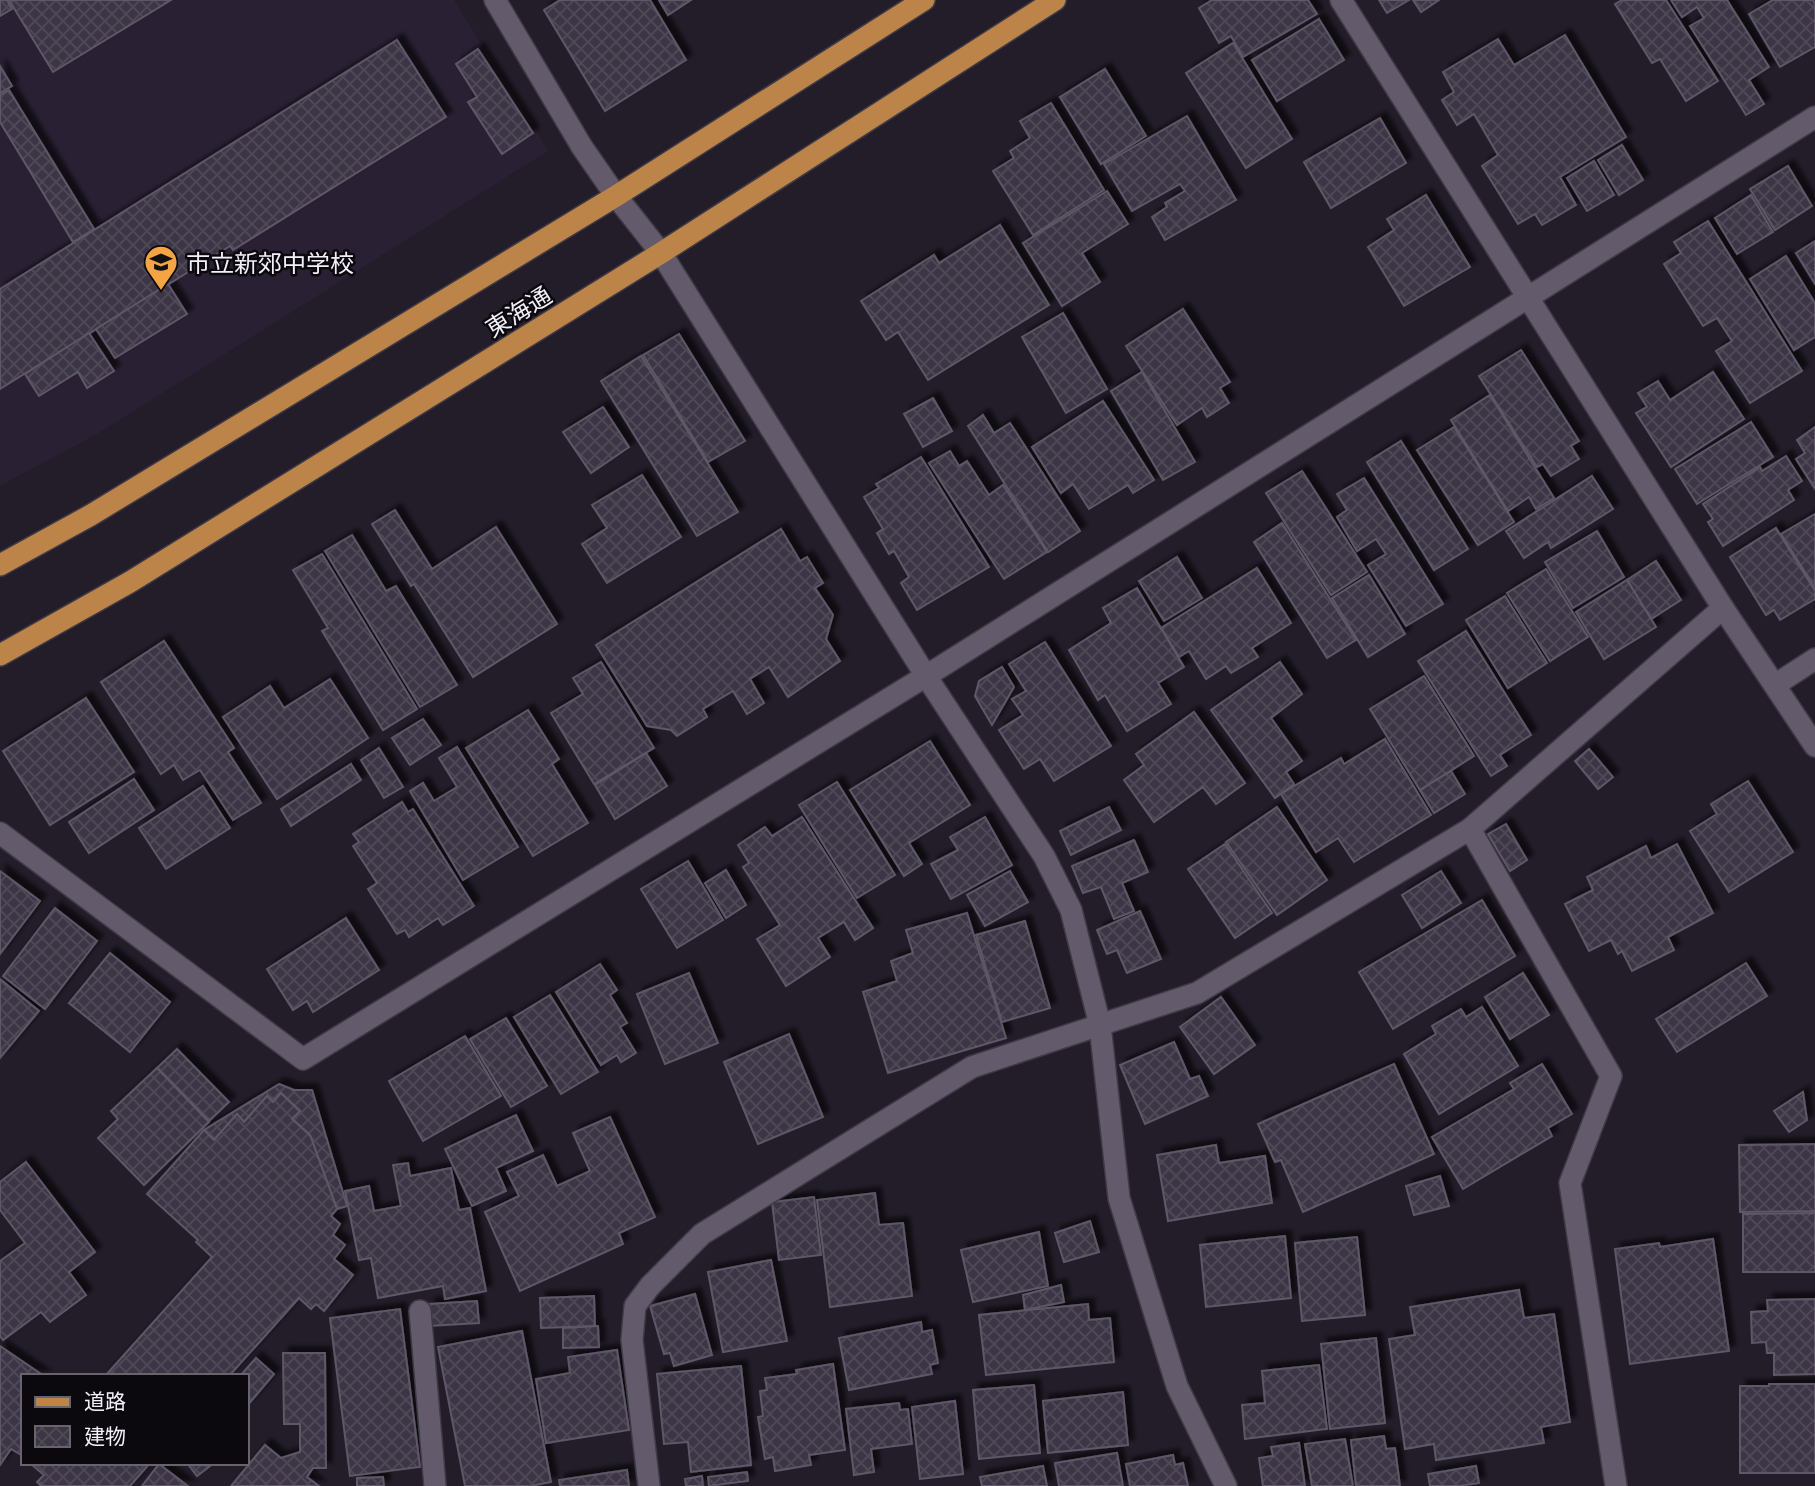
<svg xmlns="http://www.w3.org/2000/svg" width="1815" height="1486" viewBox="0 0 1815 1486" font-family="Commissioner,'Noto Sans JP',sans-serif">
	<style>
		.built { fill: #2a2034 }
		.building { fill: url(#building-cross-hatch); stroke: #5e5767; stroke-width: 2; filter: url(#shadow) }
		.lines { fill: none; stroke-linecap: round; stroke-linejoin: round }
		.minor-casing { stroke: #403a45; stroke-width: 24 }
		.major-casing { stroke: #403a45; stroke-width: 24 }
		.minor { stroke: #635b6c; stroke-width: 21 }
		.major { stroke: #bc8449; stroke-width: 21 }
		.labels { text-anchor: middle; dominant-baseline: central; stroke-width: 5; stroke-linejoin: round; paint-order: stroke }
		.poi-label { font-size: 24px; fill: #f3eff8; stroke: #0b080e; text-anchor: start }
		.street-label { font-size: 24px; fill: #f3eff8; stroke: #0b080e }
	</style>
	<defs>
		<pattern id="building-cross-hatch" width="8" height="8" patternUnits="userSpaceOnUse" patternTransform="scale(1.75)"><rect width="8" height="8" fill="#3d3645"/><path d="M0 0l8 8M0 8l8-8" fill="none" stroke="#504a57"/></pattern>
		<filter id="shadow"><feDropShadow dx="6" dy="-6" stdDeviation="2" flood-color="#0009"/></filter>
	</defs>
	<rect width="100%" height="100%" fill="#231d2a"/>
	<path class="built" d="M0,0H454L548,151L97,434L0,486Z"/>
	<g class="building">
		<path d="M0,0H7L12,9L0,16Z"/>
		<path d="M9,0H171L53,72Z"/>
		<path d="M560,0H650L686,60L605,111L544,10Z"/>
		<path d="M659,0H691L668,15Z"/>
		<path d="M1212,0H1308L1317,14L1243,57L1231,36L1219,43L1199,8Z"/>
		<path d="M1379,0H1409L1387,13Z"/>
		<path d="M1413,0H1439L1421,12Z"/>
		<path d="M1622,0H1666L1718,81L1686,101L1660,59L1652,63L1615,4Z"/>
		<path d="M1671,0H1727L1769,67L1749,80L1764,104L1746,115L1690,26L1704,18L1697,7L1682,17Z"/>
		<path d="M1773,0H1813L1815,4V47L1780,67L1749,14Z"/>
		<path d="M1319,19L1344,60L1277,101L1252,60Z"/>
		<path d="M1565,35L1626,137L1560,177L1576,205L1542,225L1535,214L1518,224L1482,166L1498,155L1474,114L1457,125L1442,100L1454,92L1443,72L1498,39L1514,65Z"/>
		<path d="M397,40L446,117L233,250L230,246L0,389V289Z"/>
		<path d="M1233,43L1292,139L1246,168L1186,73Z"/>
		<path d="M478,49L533,133L502,154L468,102L477,97L456,64Z"/>
		<path d="M0,66L12,86L0,93Z"/>
		<path d="M1105,69L1146,136L1101,164L1060,97Z"/>
		<path d="M9,90L94,229L73,242L0,122V95Z"/>
		<path d="M1051,103L1104,190L1033,235L993,171L1014,158L1010,151L1030,138L1020,121Z"/>
		<path d="M1187,116L1236,200L1165,240L1152,217L1167,207L1165,203L1185,191L1180,184L1132,211L1104,164Z"/>
		<path d="M1380,118L1406,163L1331,208L1304,162Z"/>
		<path d="M1622,145L1643,180L1619,195L1598,160Z"/>
		<path d="M1594,161L1614,195L1587,211L1567,178Z"/>
		<path d="M1788,166L1812,206L1775,230L1750,189Z"/>
		<path d="M1107,191L1128,224L1082,253L1100,282L1062,306L1023,243Z"/>
		<path d="M1426,195L1470,267L1404,306L1368,247L1394,230L1387,219Z"/>
		<path d="M1751,195L1773,232L1737,254L1715,218Z"/>
		<path d="M1708,221L1802,371L1750,403L1716,351L1732,341L1717,318L1703,326L1664,264L1681,253L1674,242Z"/>
		<path d="M1000,225L1049,305L928,380L898,332L886,340L861,301L934,255L939,263Z"/>
		<path d="M1815,241V284L1796,253Z"/>
		<path d="M1786,256L1815,303V337L1794,350L1750,279Z"/>
		<path d="M168,284L187,314L115,358L96,329Z"/>
		<path d="M1183,309L1230,382L1220,388L1229,403L1207,417L1202,408L1177,425L1126,346Z"/>
		<path d="M1063,313L1107,389L1066,413L1022,337Z"/>
		<path d="M89,333L114,371L87,388L78,372L39,396L25,374Z"/>
		<path d="M679,334L745,441L708,462L643,355Z"/>
		<path d="M1521,350L1579,441L1571,446L1579,459L1551,476L1543,464L1537,467L1479,376Z"/>
		<path d="M641,356L738,512L697,536L601,381Z"/>
		<path d="M1142,372L1195,462L1163,480L1111,391Z"/>
		<path d="M1713,372L1744,419L1671,467L1636,413L1647,407L1638,393L1658,381L1670,400Z"/>
		<path d="M1490,395L1554,498L1536,509L1529,497L1508,511L1451,420Z"/>
		<path d="M933,398L952,431L923,447L904,414Z"/>
		<path d="M1103,401L1154,480L1133,493L1128,485L1089,509L1073,484L1061,493L1032,447Z"/>
		<path d="M603,407L629,447L591,473L563,432Z"/>
		<path d="M983,415L994,433L1010,423L1080,531L1048,552L968,426Z"/>
		<path d="M1751,422L1773,457L1697,504L1675,469Z"/>
		<path d="M1454,427L1514,522L1478,545L1417,450Z"/>
		<path d="M1815,427V489L1796,459L1805,453L1797,440Z"/>
		<path d="M1401,441L1468,549L1434,570L1367,462Z"/>
		<path d="M950,451L959,466L967,461L989,495L1003,485L1047,552L1004,579L929,463Z"/>
		<path d="M1786,456L1802,481L1788,490L1794,500L1723,546L1708,522L1713,519L1703,504L1760,467L1762,471Z"/>
		<path d="M921,457L989,567L917,610L901,583L909,577L894,551L889,554L877,533L883,529L864,497L879,488L876,484Z"/>
		<path d="M1302,471L1367,572L1331,595L1266,493Z"/>
		<path d="M642,475L681,537L607,583L582,544L607,528L592,505Z"/>
		<path d="M1592,476L1613,509L1551,548L1548,542L1524,558L1506,531Z"/>
		<path d="M1364,478L1443,604L1406,626L1368,565L1386,554L1376,539L1357,551L1337,517L1347,510L1337,494Z"/>
		<path d="M395,510L432,569L496,527L557,624L473,677L414,584L411,586L372,524Z"/>
		<path d="M1815,514V588L1781,534Z"/>
		<path d="M1282,523L1356,640L1327,658L1254,542Z"/>
		<path d="M1776,528L1815,591V599L1780,620L1774,610L1766,615L1730,557Z"/>
		<path d="M781,529L800,561L807,557L823,583L815,588L833,615L826,639L840,661L788,697L769,667L750,679L764,703L747,714L733,691L703,709L707,717L677,736L671,730L647,726L596,645Z"/>
		<path d="M1597,531L1624,577L1573,608L1545,562Z"/>
		<path d="M352,535L386,591L396,586L457,685L420,707L325,551Z"/>
		<path d="M322,554L417,709L383,730L322,631L328,628L293,570Z"/>
		<path d="M1177,557L1202,598L1164,621L1139,581Z"/>
		<path d="M1656,561L1681,600L1651,619L1627,580Z"/>
		<path d="M1257,568L1291,623L1252,648L1258,657L1231,673L1226,666L1206,679L1189,651L1179,657L1161,628Z"/>
		<path d="M1546,569L1588,637L1550,661L1507,593Z"/>
		<path d="M1369,575L1405,634L1368,657L1332,598Z"/>
		<path d="M1627,580L1656,627L1604,659L1576,612Z"/>
		<path d="M1137,588L1184,667L1158,683L1171,704L1127,731L1105,695L1098,700L1069,650L1111,623L1103,608Z"/>
		<path d="M1505,596L1547,663L1508,688L1466,620Z"/>
		<path d="M1466,631L1531,735L1500,755L1507,766L1491,776L1418,661Z"/>
		<path d="M164,641L234,748L228,752L261,803L233,820L200,770L183,780L174,765L161,774L101,682Z"/>
		<path d="M1045,642L1111,746L1054,781L1040,759L1024,769L999,730L1023,715L1012,699L1026,691L1009,664Z"/>
		<path d="M601,662L654,748L594,784L551,713L583,694L573,678Z"/>
		<path d="M1280,662L1302,694L1271,718L1302,761L1286,772L1294,784L1275,798L1211,710Z"/>
		<path d="M1002,667L1014,687L992,725L975,696L979,681Z"/>
		<path d="M1424,676L1474,756L1420,790L1370,709Z"/>
		<path d="M330,679L368,738L277,799L223,717L270,686L284,708Z"/>
		<path d="M86,698L134,772L50,825L3,751Z"/>
		<path d="M528,710L559,759L552,764L588,823L533,856L466,748Z"/>
		<path d="M1194,712L1245,783L1216,804L1203,787L1154,822L1124,780L1144,765L1136,754Z"/>
		<path d="M423,719L441,745L410,765L392,738Z"/>
		<path d="M1385,739L1431,815L1354,862L1338,838L1316,852L1281,794L1341,758L1344,764Z"/>
		<path d="M930,741L970,805L909,843L922,864L904,876L850,790Z"/>
		<path d="M457,747L518,847L463,880L410,791L423,783L434,801L457,787L439,758Z"/>
		<path d="M379,748L403,787L384,798L361,760Z"/>
		<path d="M1589,749L1613,777L1598,789L1575,761Z"/>
		<path d="M646,753L667,786L615,819L595,785Z"/>
		<path d="M351,764L361,780L291,826L281,809Z"/>
		<path d="M1451,771L1465,794L1434,813L1420,790Z"/>
		<path d="M134,779L154,810L89,853L69,822Z"/>
		<path d="M1748,781L1793,852L1729,892L1690,831L1717,814L1711,804Z"/>
		<path d="M837,782L895,875L857,898L799,805Z"/>
		<path d="M203,786L230,828L166,869L139,828Z"/>
		<path d="M402,802L408,812L413,809L474,906L443,925L438,918L409,937L405,930L397,934L368,889L377,883L353,846L359,842L353,834Z"/>
		<path d="M1109,807L1121,830L1071,855L1060,831Z"/>
		<path d="M1277,807L1327,880L1277,915L1226,842Z"/>
		<path d="M802,817L873,928L855,940L844,922L818,938L830,957L786,986L757,939L780,925L743,867L749,863L738,845L765,827L772,836Z"/>
		<path d="M985,817L1012,865L951,899L931,864L958,850L950,837Z"/>
		<path d="M1506,824L1527,860L1510,871L1488,834Z"/>
		<path d="M1134,840L1148,872L1122,883L1134,911L1114,919L1101,887L1083,893L1072,866Z"/>
		<path d="M1225,844L1272,913L1235,938L1188,869Z"/>
		<path d="M1677,844L1713,913L1668,937L1674,950L1632,971L1622,951L1618,954L1611,940L1589,951L1565,904L1593,890L1587,877L1646,846L1651,858Z"/>
		<path d="M688,861L723,920L677,948L641,889Z"/>
		<path d="M726,870L746,905L726,918L705,883Z"/>
		<path d="M0,871L40,901L0,954Z"/>
		<path d="M1010,871L1028,902L985,926L967,895Z"/>
		<path d="M1441,871L1461,903L1422,928L1402,895Z"/>
		<path d="M1482,900L1515,956L1393,1029L1359,972Z"/>
		<path d="M55,908L97,941L45,1009L3,976Z"/>
		<path d="M1140,911L1161,959L1127,973L1117,950L1107,954L1097,930Z"/>
		<path d="M967,913L1006,1038L888,1073L863,992L897,981L891,961L913,953L906,930Z"/>
		<path d="M346,918L379,970L313,1012L307,1001L293,1010L267,969Z"/>
		<path d="M1025,921L1050,1008L1002,1022L976,935Z"/>
		<path d="M110,953L170,1002L130,1052L69,1003Z"/>
		<path d="M1746,963L1767,996L1677,1052L1656,1019Z"/>
		<path d="M600,964L617,990L610,995L627,1023L620,1027L636,1053L621,1062L617,1055L601,1065L556,992Z"/>
		<path d="M689,973L718,1043L665,1064L637,994Z"/>
		<path d="M1523,973L1549,1015L1510,1039L1485,997Z"/>
		<path d="M0,979L39,1011L0,1058Z"/>
		<path d="M550,995L598,1072L561,1094L514,1017Z"/>
		<path d="M1221,997L1255,1045L1214,1074L1180,1027Z"/>
		<path d="M1482,1007L1518,1066L1439,1114L1404,1054L1436,1034L1432,1026L1461,1009L1466,1017Z"/>
		<path d="M506,1018L547,1086L511,1107L470,1039Z"/>
		<path d="M789,1034L823,1117L758,1144L724,1062Z"/>
		<path d="M465,1036L501,1096L423,1141L389,1081Z"/>
		<path d="M1174,1042L1190,1079L1199,1076L1208,1096L1145,1124L1120,1065Z"/>
		<path d="M177,1049L229,1102L209,1121L157,1068Z"/>
		<path d="M1394,1064L1434,1154L1303,1212L1281,1160L1275,1162L1258,1124Z"/>
		<path d="M1542,1064L1572,1114L1548,1128L1552,1136L1463,1189L1432,1137L1514,1089L1510,1083Z"/>
		<path d="M157,1068L209,1122L144,1185L98,1138L118,1119L111,1111Z"/>
		<path d="M279,1084L294,1090H312L347,1206L337,1209L310,1135L292,1119L300,1111L281,1093L273,1102L267,1096L244,1122L237,1114L214,1140L204,1130Z"/>
		<path d="M1803,1092L1807,1120L1789,1132L1774,1111Z"/>
		<path d="M281,1093L300,1111L292,1119L310,1135L337,1209L331,1216L340,1224L333,1235L345,1245L334,1259L353,1275L324,1311L316,1304L311,1309L299,1298L229,1376H105L212,1257L196,1242L198,1240L147,1194L204,1130L214,1140L237,1114L244,1122L267,1096L273,1102Z"/>
		<path d="M516,1115L533,1151L496,1168L506,1191L472,1206L445,1149Z"/>
		<path d="M610,1117L655,1217L619,1233L623,1244L520,1291L485,1212L519,1196L507,1172L543,1155L557,1186L590,1171L573,1133Z"/>
		<path d="M1815,1144V1211L1740,1212L1739,1145Z"/>
		<path d="M1216,1145L1219,1163L1265,1156L1272,1203L1168,1221L1157,1155Z"/>
		<path d="M26,1162L95,1252L69,1272L86,1295L50,1322L41,1312L3,1340L0,1336V1261L25,1243L0,1210V1182Z"/>
		<path d="M408,1163L410,1176L451,1168L459,1210L470,1208L486,1291L445,1299L443,1286L378,1298L371,1258L359,1260L345,1191L369,1186L374,1211L401,1206L393,1165Z"/>
		<path d="M1440,1176L1449,1206L1414,1215L1406,1186Z"/>
		<path d="M875,1193L879,1225L903,1223L912,1296L830,1307L817,1200Z"/>
		<path d="M814,1197L821,1255L779,1260L772,1202Z"/>
		<path d="M1815,1213V1272H1743V1214Z"/>
		<path d="M1090,1221L1099,1252L1064,1262L1055,1233Z"/>
		<path d="M1039,1232L1048,1286L973,1302L961,1250Z"/>
		<path d="M1285,1236L1291,1298L1206,1307L1200,1245Z"/>
		<path d="M1357,1237L1365,1315L1302,1321L1295,1243Z"/>
		<path d="M1713,1239L1729,1351L1630,1364L1615,1249L1659,1243L1660,1247Z"/>
		<path d="M771,1260L787,1341L723,1352L708,1272Z"/>
		<path d="M1061,1285L1064,1302L1025,1310L1023,1295Z"/>
		<path d="M1519,1290L1524,1318L1554,1314L1570,1422L1541,1427L1544,1443L1436,1460L1434,1444L1405,1449L1389,1339L1415,1335L1410,1307Z"/>
		<path d="M695,1294L712,1355L674,1366L670,1353L664,1354L650,1306Z"/>
		<path d="M594,1296L595,1326L541,1328L540,1298Z"/>
		<path d="M1815,1299V1374L1774,1375V1353H1767L1766,1342L1752,1343L1751,1312L1768,1311L1767,1300Z"/>
		<path d="M477,1301L479,1323L429,1326V1304Z"/>
		<path d="M1088,1304L1089,1320L1110,1318L1114,1362L986,1375L979,1315Z"/>
		<path d="M400,1309L420,1467L350,1476L330,1318Z"/>
		<path d="M921,1322L922,1332L932,1330L938,1363L930,1365L932,1374L849,1390L839,1338Z"/>
		<path d="M598,1326L599,1347L563,1348V1328Z"/>
		<path d="M522,1331L551,1482L531,1486H465L438,1347Z"/>
		<path d="M1376,1338L1385,1423L1330,1429L1321,1344Z"/>
		<path d="M0,1346L44,1376H23V1456L11,1449L0,1465Z"/>
		<path d="M617,1350L629,1430L546,1443L536,1379L570,1373L568,1357Z"/>
		<path d="M283,1353H325L326,1468H313L307,1477L319,1486H231L265,1445L281,1458L300,1452V1424H284Z"/>
		<path d="M256,1358L274,1374L247,1406V1376H240Z"/>
		<path d="M833,1364L845,1450L809,1455L811,1465L775,1471L773,1457L765,1459L758,1417L763,1416L760,1391L767,1390L765,1378L797,1374L796,1370Z"/>
		<path d="M1319,1365L1327,1429L1245,1439L1242,1405L1265,1403L1262,1371Z"/>
		<path d="M741,1366L751,1465L691,1472L688,1442L664,1444L657,1374Z"/>
		<path d="M1769,1384H1815V1473H1740V1386H1769Z"/>
		<path d="M1034,1385L1040,1453L979,1459L973,1390Z"/>
		<path d="M1123,1392L1128,1445L1048,1453L1043,1401Z"/>
		<path d="M955,1401L963,1474L920,1479L912,1407Z"/>
		<path d="M899,1403L900,1410L908,1409L912,1444L871,1449L874,1472L854,1475L846,1409Z"/>
		<path d="M1384,1436L1386,1449L1395,1448L1400,1486H1356L1351,1440Z"/>
		<path d="M1345,1439L1353,1486H1312L1305,1444Z"/>
		<path d="M1299,1443L1305,1486H1263L1259,1458L1273,1456L1271,1447Z"/>
		<path d="M1117,1453L1123,1486H1059L1055,1463Z"/>
		<path d="M1173,1455L1175,1465L1183,1463L1188,1486H1130L1126,1464Z"/>
		<path d="M150,1463L130,1486H41L37,1482L44,1475L31,1464Z"/>
		<path d="M187,1463H214L197,1476Z"/>
		<path d="M159,1464L188,1486H142Z"/>
		<path d="M1043,1466L1047,1486H982L980,1477Z"/>
		<path d="M1476,1466L1479,1483L1459,1486H1430L1428,1474Z"/>
		<path d="M627,1470L629,1486H560L559,1480Z"/>
		<path d="M747,1472L748,1481L709,1486L708,1477Z"/>
		<path d="M702,1476L703,1486H686L685,1479Z"/>
		<path d="M383,1477L384,1486H357V1478Z"/>
	</g>
	<g class="lines">
		<defs>
			<g id="minor">
				<path d="M495,0L582,147L616,196L661,253L926,676L1044,856L1071,910L1100,1025L1119,1198L1177,1386L1226,1486"/>
				<path d="M1341,0L1723,608L1815,746"/>
				<path d="M1775,685L1815,659"/>
				<path d="M1470,829L1611,1076L1570,1183L1616,1486"/>
				<path d="M0,833L303,1059L926,676L1815,117"/>
				<path d="M420,1311L435,1486"/>
				<path d="M649,1486L632,1340L635,1306L650,1286L702,1234L972,1067L1197,993L1470,829L1723,608"/>
			</g>
			<g id="major">
				<path d="M0,565L91,515L616,196L924,0"/>
				<path d="M0,655L130,582L661,253L1055,0"/>
			</g>
		</defs>
		<use href="#minor" class="minor-casing"/>
		<use href="#major" class="major-casing"/>
		<use href="#minor" class="minor"/>
		<use href="#major" class="major"/>
	</g>
	<defs>
		<symbol id="school-pin" viewBox="-11 -11 22 30"><path d="M0 17L-7.5 6A9.5 9.5 0 1 1 7.5 6Z" fill="#f4a443" stroke="#0b080e"/><path d="M0-5L7-2L0 1L-7-2ZM-4 1L0 2.5L4 1V4Q0 6-4 4Z" fill="#111"/></symbol>
	</defs>
	<g fill-rule="evenodd">
		<use href="#school-pin" x="142" y="243" width="38" height="52"/>
	</g>
	<g class="labels">
		<g class="poi-label">
			<text x="186" y="262">市立新郊中学校</text>
		</g>
		<g class="street-label">
			<text transform="translate(518 311) rotate(-32)">東海通</text>
		</g>
	</g>
	<rect x="21" y="1374" width="228" height="91" fill="#0b080e" stroke="#68646c" stroke-width="2"/>
	<rect x="35" y="1397" width="35" height="10" fill="#bc8449" stroke="#68646c" stroke-width="2"/>
	<text x="84" y="1409" font-size="21" fill="#f3eff8">道路</text>
	<rect x="35" y="1426" width="35" height="21" fill="url(#building-cross-hatch)" stroke="#68646c" stroke-width="2"/>
	<text x="84" y="1444" font-size="21" fill="#f3eff8">建物</text>
</svg>
